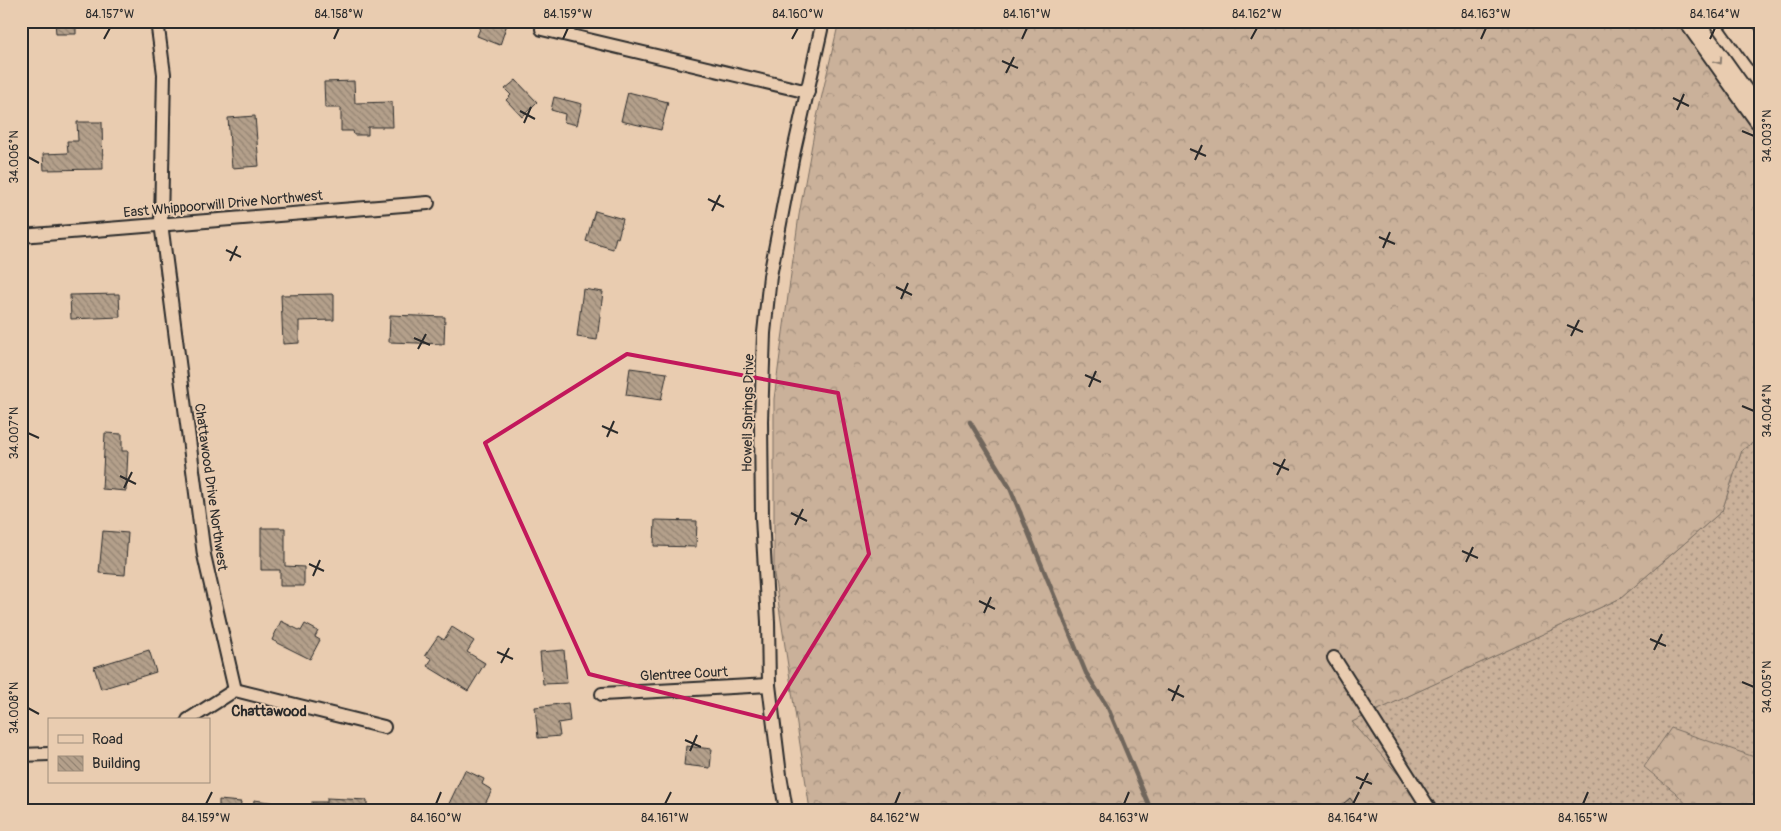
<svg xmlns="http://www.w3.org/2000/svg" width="1781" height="831" viewBox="0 0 1781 831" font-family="Pangolin,sans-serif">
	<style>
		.grass { fill: url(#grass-dots); stroke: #7a6e62 }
		.forest { fill: url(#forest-crowns); stroke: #7a6e62 }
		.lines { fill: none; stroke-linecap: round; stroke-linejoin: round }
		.stream { stroke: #70665b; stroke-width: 4.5 }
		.building { fill: url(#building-back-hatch); stroke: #2b2b2b }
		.street-casing { stroke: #2b2b2b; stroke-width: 16 }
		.highway-casing { stroke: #2b2b2b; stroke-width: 26 }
		.street { stroke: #e9ccb0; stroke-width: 12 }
		.highway { stroke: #e9ccb0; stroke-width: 22 }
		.oneway { stroke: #8a7c6e }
		.marked { fill: none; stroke: #c2185b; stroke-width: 4; stroke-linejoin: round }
		.ticks { fill: none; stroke: #2b2b2b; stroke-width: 2 }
		.labels { text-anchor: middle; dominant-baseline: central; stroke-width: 4; stroke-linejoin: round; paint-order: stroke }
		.street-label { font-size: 14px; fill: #2b2b2b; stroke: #e9ccb0 }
		.neighbourhood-label { font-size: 15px; font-weight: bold; fill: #2b2b2b; stroke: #e9ccb0 }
		.neatline { fill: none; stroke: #2b2b2b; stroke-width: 2 }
		.ticks-label { font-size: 12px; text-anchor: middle; fill: #2b2b2b }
	</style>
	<defs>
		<pattern id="grass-dots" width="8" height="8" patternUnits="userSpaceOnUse" patternTransform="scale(1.25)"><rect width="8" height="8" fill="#cab19a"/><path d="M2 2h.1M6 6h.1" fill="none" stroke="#a4907e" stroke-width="1.8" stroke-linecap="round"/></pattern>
		<pattern id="forest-crowns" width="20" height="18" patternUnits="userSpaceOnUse" patternTransform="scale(1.25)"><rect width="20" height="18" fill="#cab19a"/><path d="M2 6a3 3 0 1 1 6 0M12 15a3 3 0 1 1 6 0" fill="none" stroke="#a4907e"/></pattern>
		<pattern id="building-back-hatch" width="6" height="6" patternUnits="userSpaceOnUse" patternTransform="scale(1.25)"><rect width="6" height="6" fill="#b4a08b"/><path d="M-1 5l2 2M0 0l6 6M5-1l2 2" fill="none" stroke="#938372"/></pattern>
	</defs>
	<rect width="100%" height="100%" fill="#e9ccb0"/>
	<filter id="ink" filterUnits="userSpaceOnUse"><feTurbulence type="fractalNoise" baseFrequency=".02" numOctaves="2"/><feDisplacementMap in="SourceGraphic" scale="10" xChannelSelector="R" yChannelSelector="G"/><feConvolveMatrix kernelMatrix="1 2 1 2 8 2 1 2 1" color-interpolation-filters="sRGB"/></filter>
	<g filter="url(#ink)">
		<path class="grass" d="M1760,438V810H1430L1351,722L1621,598L1722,511L1742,450Z"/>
		<g class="forest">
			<path d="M839,21H1682L1760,129V438L1742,450L1722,511L1621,598L1352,722L1430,810H810L774,574V399L799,215L817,117Z"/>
			<path d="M1671,728L1760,759V810H1692L1675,792L1644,767Z"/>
		</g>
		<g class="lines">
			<path class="stream" d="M970,422L1010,488L1086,673L1108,708L1151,810"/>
		</g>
		<g class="building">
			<path d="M55,21H76V34H56Z"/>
			<path d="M483,21H508L500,45L477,36Z"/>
			<path d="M516,80L537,102L522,117L506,100L511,95L505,89Z"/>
			<path d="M354,81L355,103L392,102L393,127H368V135H354L353,131H341V108H325L324,82Z"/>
			<path d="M628,92L668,102L661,130L621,121Z"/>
			<path d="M554,97L582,104L577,125L564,122L565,114L551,110Z"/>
			<path d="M255,116L259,166L232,168L228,118Z"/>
			<path d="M77,122H102L103,169L44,170L43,154L68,153L67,141H78Z"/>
			<path d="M595,211L623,219L618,238L616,237L613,249L586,241Z"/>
			<path d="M583,289L603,292L597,340L577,337Z"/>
			<path d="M119,294L120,317L71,319L70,295Z"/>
			<path d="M334,294V320L299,321V343L283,344L281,295Z"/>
			<path d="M390,315L445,317L444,344L389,342Z"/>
			<path d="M630,368L667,373L661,400L626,395Z"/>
			<path d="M105,433L122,434V451H128L126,491L102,489Z"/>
			<path d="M655,520L697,521L696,547L654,546Z"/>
			<path d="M261,528H285V566L304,567V586H280V570H261Z"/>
			<path d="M103,531L128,533L125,575L99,573Z"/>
			<path d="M281,621L301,631L305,624L318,631L315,637L320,640L310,659L272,640Z"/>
			<path d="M452,627L474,641L467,652L485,663L468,691L427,666L432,659L425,655L438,636L444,640Z"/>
			<path d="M149,650L156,672L101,689L94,667Z"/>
			<path d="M564,650L567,683L543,684L540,652Z"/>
			<path d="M568,703L570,721L558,723L560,736L538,738L535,707Z"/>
			<path d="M686,746L712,749L710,768L684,765Z"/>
			<path d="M465,770L484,779L482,784L492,790L482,810L472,808L471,810H446Z"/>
			<path d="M327,798L367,800V810H327Z"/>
			<path d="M1350,798L1359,810H1336Z"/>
			<path d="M219,800L241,802L240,810H219Z"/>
			<path d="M254,800L277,803L276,810H241L242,808L253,809Z"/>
			<rect x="312" y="802" width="14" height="8"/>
		</g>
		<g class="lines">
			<defs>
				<g id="street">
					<path d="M157,21L164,74L161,223L204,555L235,690"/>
					<path d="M542,29L808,92"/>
					<path d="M21,236L428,203"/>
					<path d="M1334,658L1430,810"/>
					<path d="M235,690L384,727"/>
					<path d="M602,694L769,685"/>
					<path d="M188,720L235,690"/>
					<path d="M21,755L49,754"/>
					<path d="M786,810L780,775L769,685L768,622L762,518L761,421L764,333L770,276L793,155L823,21"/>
				</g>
				<g id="highway">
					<path d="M1691,21L1760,118"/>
					<path d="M1735,21L1760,56"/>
				</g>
			</defs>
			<use href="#street" class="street-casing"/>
			<use href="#highway" class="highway-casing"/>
			<use href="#street" class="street"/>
			<use href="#highway" class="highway"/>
		</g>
		<defs><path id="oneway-chevron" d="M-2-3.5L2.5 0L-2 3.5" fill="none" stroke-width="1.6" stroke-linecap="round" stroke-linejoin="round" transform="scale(1.25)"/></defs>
		<use class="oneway" href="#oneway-chevron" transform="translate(1719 61) rotate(55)"/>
	</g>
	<path class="marked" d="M627,354L838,393L869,554L768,719L589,674L485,443Z"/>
	<path class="ticks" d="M104,39L110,28M334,39L339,28M563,39L568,28M792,39L798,28M1022,39L1027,28M1251,39L1257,28M1481,39L1486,28M1710,39L1715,28M1002,61L1018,68M1006,73L1014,57M1673,98L1689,106M1677,110L1684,94M520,111L535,119M524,123L531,107M1742,131L1754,136M1190,149L1206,156M28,157L39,163M1195,160L1202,145M708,199L724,207M712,211L720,195M1379,237L1395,244M1383,248L1390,232M226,250L241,257M230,261L237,246M896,287L912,295M901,299L908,283M1567,325L1583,332M1571,336L1579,320M414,338L430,345M418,349L426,334M1085,375L1101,382M1089,387L1096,371M1742,406L1754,411M602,426L618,433M28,433L39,438M607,437L614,421M1273,463L1289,470M1277,475L1285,459M120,476L136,484M124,488L132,472M791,513L807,521M795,525L803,509M1462,551L1478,558M1466,562L1473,547M309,564L324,571M313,576L320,560M979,601L995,609M984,613L991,597M1650,639L1666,646M1654,650L1662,634M497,652L513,659M501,663L509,648M1742,682L1754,687M1168,689L1184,697M1172,701L1179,685M28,708L39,714M685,740L701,747M690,751L697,735M1356,777L1372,784M1360,789L1368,773M206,804L212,792M436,804L441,792M665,804L671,792M895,804L900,792M1124,804L1129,792M1353,804L1359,792M1583,804L1588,792"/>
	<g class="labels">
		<g class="street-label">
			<text transform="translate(223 204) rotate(-5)">East Whippoorwill Drive Northwest</text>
			<text transform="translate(748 413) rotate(-89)">Howell Springs Drive</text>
			<text transform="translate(211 487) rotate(82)">Chattawood Drive Northwest</text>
			<text transform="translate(684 674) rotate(-3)">Glentree Court</text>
		</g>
		<g class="neighbourhood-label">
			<text x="269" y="711">Chattawood</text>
		</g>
	</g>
	<rect width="1781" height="831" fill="none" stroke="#e9ccb0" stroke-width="55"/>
	<rect x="48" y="718" width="162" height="65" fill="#e9ccb0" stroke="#9d8c7b"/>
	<rect x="58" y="735" width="25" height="8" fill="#e9ccb0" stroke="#9d8c7b"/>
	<text x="92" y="744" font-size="15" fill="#2b2b2b">Road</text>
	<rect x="58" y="756" width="25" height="15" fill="url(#building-back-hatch)" stroke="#9d8c7b"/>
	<text x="92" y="768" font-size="15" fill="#2b2b2b">Building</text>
	<rect x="28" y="28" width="1726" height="776" class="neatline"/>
	<g class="ticks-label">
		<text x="110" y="18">84.157°W</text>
		<text x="339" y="18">84.158°W</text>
		<text x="568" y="18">84.159°W</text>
		<text x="798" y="18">84.160°W</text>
		<text x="1027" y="18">84.161°W</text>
		<text x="1257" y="18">84.162°W</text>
		<text x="1486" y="18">84.163°W</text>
		<text x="1715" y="18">84.164°W</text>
		<text transform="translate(1767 136) rotate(-90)" y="4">34.003°N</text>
		<text transform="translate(14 157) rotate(-90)" y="4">34.006°N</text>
		<text transform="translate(1767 411) rotate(-90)" y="4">34.004°N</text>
		<text transform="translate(14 433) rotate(-90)" y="4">34.007°N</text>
		<text transform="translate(1767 687) rotate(-90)" y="4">34.005°N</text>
		<text transform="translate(14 708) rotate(-90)" y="4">34.008°N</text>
		<text x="206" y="822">84.159°W</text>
		<text x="436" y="822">84.160°W</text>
		<text x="665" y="822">84.161°W</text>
		<text x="895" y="822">84.162°W</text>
		<text x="1124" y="822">84.163°W</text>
		<text x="1353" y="822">84.164°W</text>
		<text x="1583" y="822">84.165°W</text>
	</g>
</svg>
